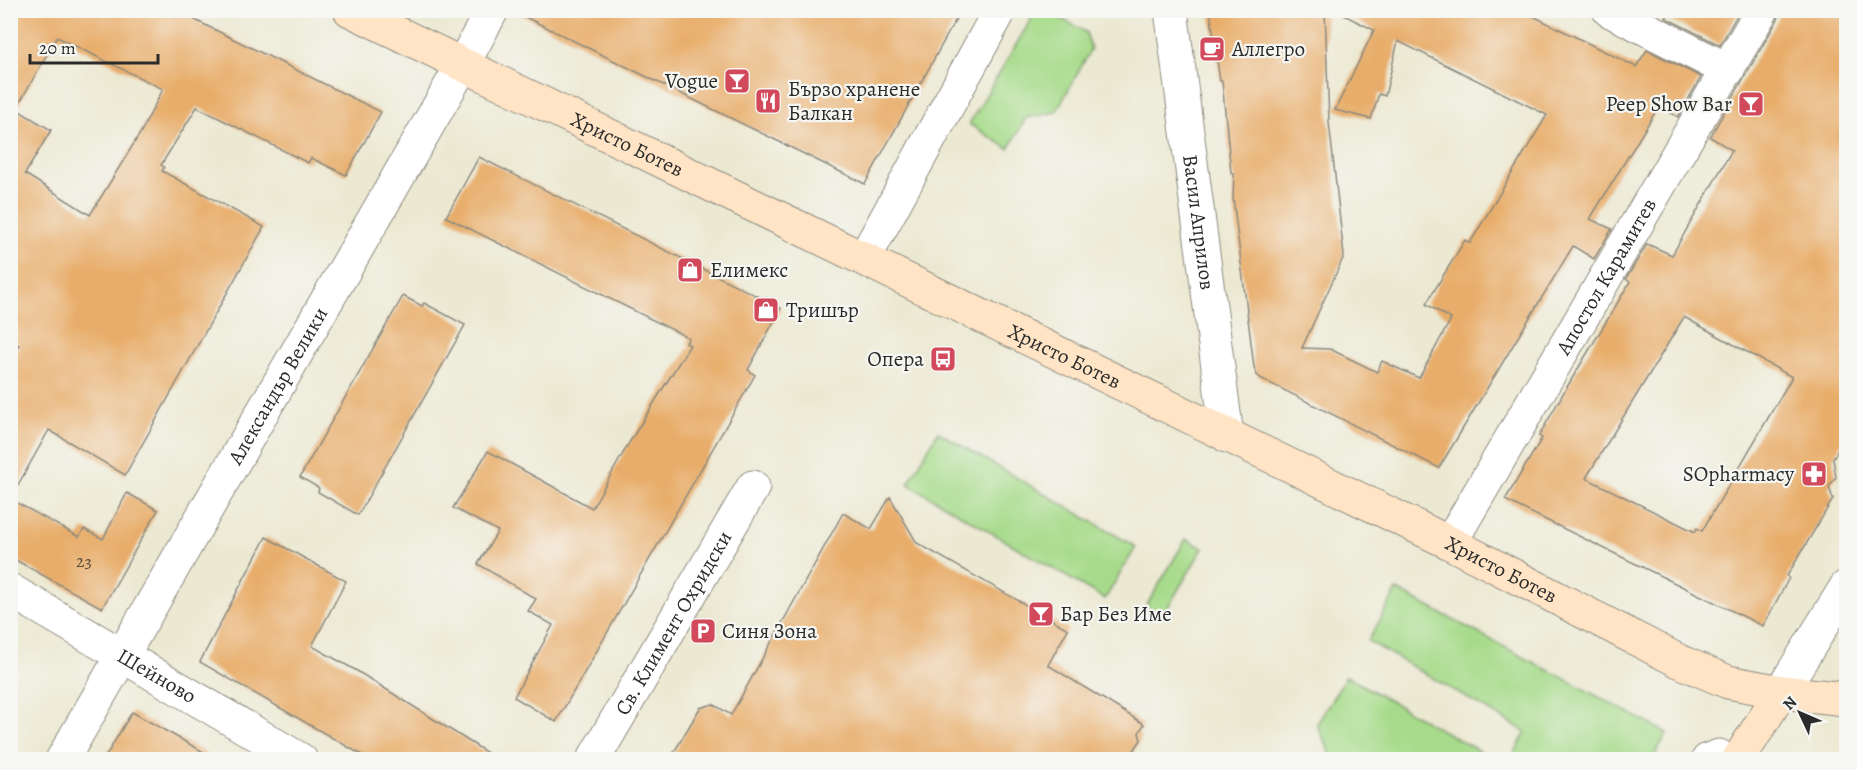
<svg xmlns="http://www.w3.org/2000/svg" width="1857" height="770" viewBox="0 0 1857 770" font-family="Alegreya,serif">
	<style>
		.green { fill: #a7db8b; stroke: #69835b; stroke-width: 1.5 }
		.building { fill: #e8ad6a; fill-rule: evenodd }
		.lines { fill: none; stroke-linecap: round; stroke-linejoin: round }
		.street-casing { stroke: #8c8a7f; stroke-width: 35 }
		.secondary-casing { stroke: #8c8a7f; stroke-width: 35 }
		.street { stroke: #fff; stroke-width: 33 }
		.secondary { stroke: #ffe4c6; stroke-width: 33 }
		.labels { text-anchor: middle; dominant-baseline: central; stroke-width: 4.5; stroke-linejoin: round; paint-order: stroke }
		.number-label { font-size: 18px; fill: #5a4c3b }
		.poi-label { font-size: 21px; fill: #2b2b2b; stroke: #f6f6f2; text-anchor: start }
		.street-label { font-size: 21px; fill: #2b2b2b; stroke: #f6f6f2 }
	</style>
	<rect width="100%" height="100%" fill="#f6f6f2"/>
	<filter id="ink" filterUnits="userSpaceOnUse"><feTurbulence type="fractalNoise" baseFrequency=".0167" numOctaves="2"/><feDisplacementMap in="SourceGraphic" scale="12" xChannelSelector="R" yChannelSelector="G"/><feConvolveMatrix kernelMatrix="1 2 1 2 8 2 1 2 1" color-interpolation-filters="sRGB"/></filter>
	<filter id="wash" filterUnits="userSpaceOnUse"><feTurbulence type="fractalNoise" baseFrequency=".008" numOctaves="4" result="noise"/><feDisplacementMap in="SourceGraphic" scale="24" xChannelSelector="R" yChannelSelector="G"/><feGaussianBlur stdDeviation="1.35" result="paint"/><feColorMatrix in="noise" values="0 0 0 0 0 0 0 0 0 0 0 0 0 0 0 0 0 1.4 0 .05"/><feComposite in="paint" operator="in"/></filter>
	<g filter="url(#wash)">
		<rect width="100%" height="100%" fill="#ece9d3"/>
		<g class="green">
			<path d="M1036,11H1047L1086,32L1091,49L1056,112L1026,118L1009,149L969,124Z"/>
			<path d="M938,432L1136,547L1105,599L908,484Z"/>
			<path d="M1186,539L1203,548L1162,617L1145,608Z"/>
			<path d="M1397,590L1667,733L1653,758L1647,760L1511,759L1526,732L1368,641Z"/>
			<path d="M1346,676L1493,759H1333L1317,724Z"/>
		</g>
		<g id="blocks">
			<g class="building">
				<path d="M10,10H175L381,112L346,175L311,158L308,163L197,107L161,165L164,167L162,171L264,227L125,475L49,430L10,499V360L19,345L10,341ZM57,37L163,89L141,132L90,215L25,174L51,130L16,109Z"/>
				<path d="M511,10H961L865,184Z"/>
				<path d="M1210,10H1325L1329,122L1344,256L1302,348L1330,349L1377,372L1382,361L1419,378L1451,319L1426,304L1465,240L1470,243L1547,115L1398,41L1385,96L1379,94L1371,119L1335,110L1374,30L1334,10H1521L1636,67L1647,50L1701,77L1678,117L1659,106L1590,219L1612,229L1594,259L1573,246L1439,468L1262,379L1257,375L1254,367L1233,198L1234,173H1231L1222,81H1220Z"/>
				<path d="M1671,10H1740L1720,45L1666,18Z"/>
				<path d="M1781,10H1846V436L1833,459L1836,477L1829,487L1833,499L1787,576L1789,578L1763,626L1505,500L1542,438L1539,436L1564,392L1630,282L1626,279L1647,244L1672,255L1732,150L1710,137L1778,19ZM1684,317L1792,377L1702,531L1697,528L1695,532L1586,478Z"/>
				<path d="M479,157L781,308L748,370L755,375L556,722L514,697L553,625L528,611L536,599L478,564L498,531L453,508L488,451L592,508L629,443L690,345L686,343L689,338L446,217Z"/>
				<path d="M403,296L422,306L424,303L465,325L358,515L318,492L319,488L300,477Z"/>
				<path d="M127,493L158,510L102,608L10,557V499L79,537L84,529L103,539Z"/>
				<path d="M890,497L917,543L1068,629L1048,665L1144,724L1139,733L1141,740L1128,759H670L700,708L713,704L731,715L843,513L871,529Z"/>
				<path d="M266,537L346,581L312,646L357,671L497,759H369L200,662Z"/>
				<path d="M132,712L216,759H104Z"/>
			</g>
		</g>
	</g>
	<g filter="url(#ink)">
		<use href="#blocks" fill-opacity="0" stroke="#8c8a7f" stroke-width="1.5"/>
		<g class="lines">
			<defs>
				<g id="street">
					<path id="s1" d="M1171,10L1227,436"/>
					<path d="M1609,10L1728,70"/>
					<path d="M864,259L1000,10"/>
					<path id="s2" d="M1450,543L1762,10"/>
					<path id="s3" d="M10,590L301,760"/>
					<path d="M1781,692L1846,587"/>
					<path id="s4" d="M62,760L462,66L492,10"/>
					<path id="s5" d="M593,760L753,487"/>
					<path d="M1708,760L1719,756"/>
				</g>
				<g id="secondary">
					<path id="s6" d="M350,10L1450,543L1679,661L1728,682L1781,692L1846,699"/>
					<path d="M1738,760L1781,692"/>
				</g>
			</defs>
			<use href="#street" class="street-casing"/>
			<use href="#secondary" class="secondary-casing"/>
			<use href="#street" class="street"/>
			<use href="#secondary" class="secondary"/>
		</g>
	</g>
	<defs>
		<symbol id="cafe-square" viewBox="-11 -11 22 22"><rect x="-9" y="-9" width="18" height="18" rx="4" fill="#d1495b" stroke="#f6f6f2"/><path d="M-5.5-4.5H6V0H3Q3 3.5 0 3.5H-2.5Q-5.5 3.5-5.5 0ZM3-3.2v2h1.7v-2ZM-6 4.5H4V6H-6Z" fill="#fff"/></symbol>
		<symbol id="bar-square" viewBox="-11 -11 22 22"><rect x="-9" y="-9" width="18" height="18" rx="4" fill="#d1495b" stroke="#f6f6f2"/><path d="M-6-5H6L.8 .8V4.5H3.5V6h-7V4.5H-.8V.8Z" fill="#fff"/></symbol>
		<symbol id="restaurant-square" viewBox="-11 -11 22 22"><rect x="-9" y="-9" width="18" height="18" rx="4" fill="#d1495b" stroke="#f6f6f2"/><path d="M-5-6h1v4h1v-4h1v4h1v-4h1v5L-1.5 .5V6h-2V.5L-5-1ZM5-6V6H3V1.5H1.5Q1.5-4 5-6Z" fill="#fff"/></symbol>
		<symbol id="shop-square" viewBox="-11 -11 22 22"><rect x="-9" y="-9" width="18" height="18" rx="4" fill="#d1495b" stroke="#f6f6f2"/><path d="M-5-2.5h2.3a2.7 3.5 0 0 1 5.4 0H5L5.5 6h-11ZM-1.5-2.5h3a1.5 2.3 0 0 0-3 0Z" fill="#fff"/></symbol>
		<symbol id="bus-square" viewBox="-11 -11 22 22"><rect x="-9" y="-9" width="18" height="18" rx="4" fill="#d1495b" stroke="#f6f6f2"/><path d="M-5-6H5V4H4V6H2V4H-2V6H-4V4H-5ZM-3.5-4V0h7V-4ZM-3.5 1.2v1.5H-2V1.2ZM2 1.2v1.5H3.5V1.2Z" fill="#fff"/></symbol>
		<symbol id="pharmacy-square" viewBox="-11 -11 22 22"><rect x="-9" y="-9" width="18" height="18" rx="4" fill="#d1495b" stroke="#f6f6f2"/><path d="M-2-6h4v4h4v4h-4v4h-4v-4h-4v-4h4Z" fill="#fff"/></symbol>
		<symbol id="parking-square" viewBox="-11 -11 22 22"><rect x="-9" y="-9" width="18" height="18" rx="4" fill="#d1495b" stroke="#f6f6f2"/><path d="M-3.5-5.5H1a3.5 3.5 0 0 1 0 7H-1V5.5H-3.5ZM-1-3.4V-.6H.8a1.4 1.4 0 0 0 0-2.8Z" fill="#fff"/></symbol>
	</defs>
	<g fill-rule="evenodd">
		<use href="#cafe-square" x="1197" y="34" width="30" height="30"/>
		<use href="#bar-square" x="722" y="66" width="30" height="30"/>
		<use href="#restaurant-square" x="753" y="86" width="30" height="30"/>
		<use href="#bar-square" x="1736" y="89" width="30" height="30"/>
		<use href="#shop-square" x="675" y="255" width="30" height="30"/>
		<use href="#shop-square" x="751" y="295" width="30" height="30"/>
		<use href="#bus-square" x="928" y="344" width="30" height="30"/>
		<use href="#pharmacy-square" x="1799" y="459" width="30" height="30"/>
		<use href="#bar-square" x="1026" y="599" width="30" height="30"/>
		<use href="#parking-square" x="688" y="616" width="30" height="30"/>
	</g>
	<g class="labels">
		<g class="number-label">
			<text x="84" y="561">23</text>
		</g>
		<g class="poi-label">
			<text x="1232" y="49">Аллегро</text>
			<text x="718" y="81" text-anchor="end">Vogue</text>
			<text x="788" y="89">Бързо хранене<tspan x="788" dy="24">Балкан</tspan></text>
			<text x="1732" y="104" text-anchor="end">Peep Show Bar</text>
			<text x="710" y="270">Елимекс</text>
			<text x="786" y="310">Тришър</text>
			<text x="924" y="359" text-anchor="end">Опера</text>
			<text x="1794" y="474" text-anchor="end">SOpharmacy</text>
			<text x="1060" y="614">Бар Без Име</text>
			<text x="722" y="631">Синя Зона</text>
		</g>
		<g class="street-label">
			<text stroke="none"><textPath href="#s6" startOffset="308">Христо Ботев</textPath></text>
			<text stroke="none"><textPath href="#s1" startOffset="214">Васил Априлов</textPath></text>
			<text stroke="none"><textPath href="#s2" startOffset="309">Апостол Карамитев</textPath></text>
			<text stroke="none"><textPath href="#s6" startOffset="794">Христо Ботев</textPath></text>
			<text stroke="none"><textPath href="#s4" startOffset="432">Александър Велики</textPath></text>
			<text stroke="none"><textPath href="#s6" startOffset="1280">Христо Ботев</textPath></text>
			<text stroke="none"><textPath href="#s5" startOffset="159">Св. Климент Охридски</textPath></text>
			<text stroke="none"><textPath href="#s3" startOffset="170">Шейново</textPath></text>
		</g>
	</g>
	<rect width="1857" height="770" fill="none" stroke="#f6f6f2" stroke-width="36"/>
	<g transform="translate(1800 713) rotate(314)" stroke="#f6f6f2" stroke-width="4.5" paint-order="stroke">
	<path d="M0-4.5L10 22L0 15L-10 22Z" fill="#2b2b2b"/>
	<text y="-9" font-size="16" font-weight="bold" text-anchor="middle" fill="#2b2b2b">N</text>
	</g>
	<path d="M30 54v9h128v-9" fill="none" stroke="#2b2b2b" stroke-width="3"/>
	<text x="39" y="54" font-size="18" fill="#2b2b2b" stroke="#f6f6f2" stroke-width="4.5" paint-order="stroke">20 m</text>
</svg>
